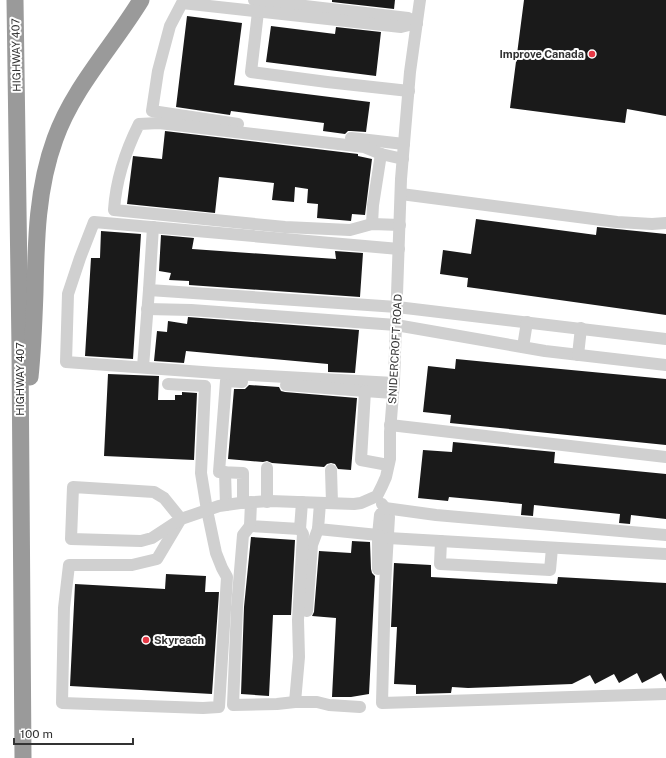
<svg xmlns="http://www.w3.org/2000/svg" width="666" height="758" viewBox="0 0 666 758" font-family="'Public Sans',sans-serif">
	<style>
		.building { fill: #1a1a1a }
		.lines { fill: none; stroke-linecap: round; stroke-linejoin: round }
		.minor { stroke: #d0d0d0; stroke-width: 12 }
		.highway { stroke: #9a9a9a; stroke-width: 17 }
		.poi-dot { fill: #e63946; stroke: #fff; stroke-width: 1.5 }
		.labels { text-anchor: middle; dominant-baseline: central; stroke-width: 4; stroke-linejoin: round; paint-order: stroke }
		.poi-label { font-size: 11px; font-weight: bold; fill: #333; stroke: #fff; text-anchor: end }
		.street-label { font-size: 11px; fill: #333; stroke: #fff }
	</style>
	<rect width="100%" height="100%" fill="#fff"/>
	<g class="building">
		<path d="M332,0H395L394,9L332,2Z"/>
		<path d="M524,0H666V116L627,109L625,123L510,108Z"/>
		<path d="M187,16L242,23L234,85L370,102L366,132L351,131H348L345,134L323,131L324,123L231,111L230,115L176,107Z"/>
		<path d="M271,26L335,34L336,27L381,32L376,76L266,62Z"/>
		<path d="M165,131L358,154V156L372,159L365,215L352,214L351,221L317,218L318,204L307,203L308,189L295,187L294,202L272,200L274,183L219,177L215,213L127,204L133,156L162,159Z"/>
		<path d="M476,219L596,235L597,227L666,234V315L467,287L468,278L440,274L443,250L471,254Z"/>
		<path d="M101,231L141,234L133,359L85,356L91,258H100Z"/>
		<path d="M161,235L194,238L192,249L336,259L335,251L363,253L360,297L189,285V281L169,280L171,273L159,271Z"/>
		<path d="M188,317L359,330L355,373L328,372V364L186,351L184,363L154,361L157,331L167,332L168,321L187,324Z"/>
		<path d="M456,359L666,379V445L450,423L451,415L423,412L428,366L455,369Z"/>
		<path d="M108,374L159,376L158,400H175V395H182V392L197,393L194,460L104,456Z"/>
		<path d="M249,385L279,387L281,391L285,392L357,398L351,470L338,469L335,464L331,463L327,464L324,467L272,463L267,461L263,462L228,459L234,389H245Z"/>
		<path d="M453,442L555,452L554,463L666,474V519L631,515L630,524L619,523L620,514L534,505L533,516L521,515L522,504L449,497L448,501L418,498L423,450L452,452Z"/>
		<path d="M251,537L295,540L291,615H273L269,696L241,694L244,607Z"/>
		<path d="M352,541L370,542L371,569L372,573L375,576L369,694L351,697H332L336,618L312,616L314,612L319,551L351,553Z"/>
		<path d="M394,563L431,565V577L557,584L558,577L666,583V682L661,673L642,683L637,673L619,683L614,674L595,684L590,675L572,684L468,688L452,687L451,693L416,694V685L394,684L397,627H391Z"/>
		<path d="M166,574L206,576L205,592H219L212,694L70,686L75,584L165,589Z"/>
	</g>
	<g class="lines">
		<g class="minor">
			<path d="M254,0L408,18L417,23"/>
			<path d="M258,12L251,72L327,82L409,91"/>
			<path d="M238,124L152,111L158,71L170,26L182,3L401,27L417,23"/>
			<path d="M351,138L404,144"/>
			<path d="M401,194L617,222L652,224L666,223"/>
			<path d="M372,224L373,205L381,154"/>
			<path d="M400,225L372,224L350,230L285,227L114,210C116,179 125,152 139,124L159,123L364,147L381,154L403,159"/>
			<path d="M153,227L149,290L397,307L666,339"/>
			<path d="M147,309L191,310L396,325L545,351L666,365"/>
			<path d="M523,347L527,322"/>
			<path d="M578,355L581,328"/>
			<path d="M143,367L149,290"/>
			<path d="M242,382L226,381L219,472L243,473V503"/>
			<path d="M394,383L216,373L66,362L68,294L80,258L94,222L399,249"/>
			<path d="M168,384L205,386L201,473L207,510L216,553L222,568L227,577L219,707L203,708L62,703L64,608L69,565H132L157,559L179,522"/>
			<path d="M286,385L365,391"/>
			<path d="M390,425L666,457"/>
			<path d="M388,465L361,460L365,391L393,393"/>
			<path d="M331,470L332,503"/>
			<path d="M225,472L226,505"/>
			<path d="M251,502L250,526L300,529L302,502"/>
			<path d="M267,502V468"/>
			<path d="M320,503L318,529L378,535L380,515L385,508L382,504"/>
			<path d="M385,508L389,517L385,586L382,703L666,694"/>
			<path d="M385,508L436,515L666,535"/>
			<path d="M181,519L164,498L154,492L73,487L71,539L141,541L152,538L181,519L219,506L240,503L270,501L354,504L361,503L377,496L382,486L386,477L390,459V432L394,381L401,179L410,72L420,0"/>
			<path d="M250,526L243,535L237,607L233,705L277,704L295,702H317L329,705L360,707"/>
			<path d="M388,538L666,554"/>
			<path d="M441,541L440,564L550,570L552,548"/>
			<path d="M378,569V535"/>
			<path d="M307,611L312,545L318,529"/>
			<path d="M295,702L299,657L298,620L303,534L300,529"/>
		</g>
		<g class="highway">
			<path d="M15,0L20,348L23,758"/>
			<path d="M30,377C33,349 34,320 35,292C36,240 37,188 55,139C73,88 113,46 141,0"/>
		</g>
	</g>
	<g class="poi-dot">
		<circle cx="592" cy="54" r="4"/>
		<circle cx="146" cy="640" r="4"/>
	</g>
	<g class="labels">
		<g class="poi-label">
			<text x="584" y="54">Improve Canada</text>
			<text x="154" y="640" text-anchor="start">Skyreach</text>
		</g>
		<g class="street-label">
			<text transform="translate(16 55) rotate(-91)">HIGHWAY 407</text>
			<text transform="translate(395 349) rotate(-87)">SNIDERCROFT ROAD</text>
			<text transform="translate(20 379) rotate(-90)">HIGHWAY 407</text>
		</g>
	</g>
	<path d="M14 738v6h119v-6" fill="none" stroke="#333333" stroke-width="2"/>
	<text x="20" y="738" font-size="12" fill="#333333" stroke="#ffffff" stroke-width="3" paint-order="stroke">100 m</text>
</svg>
